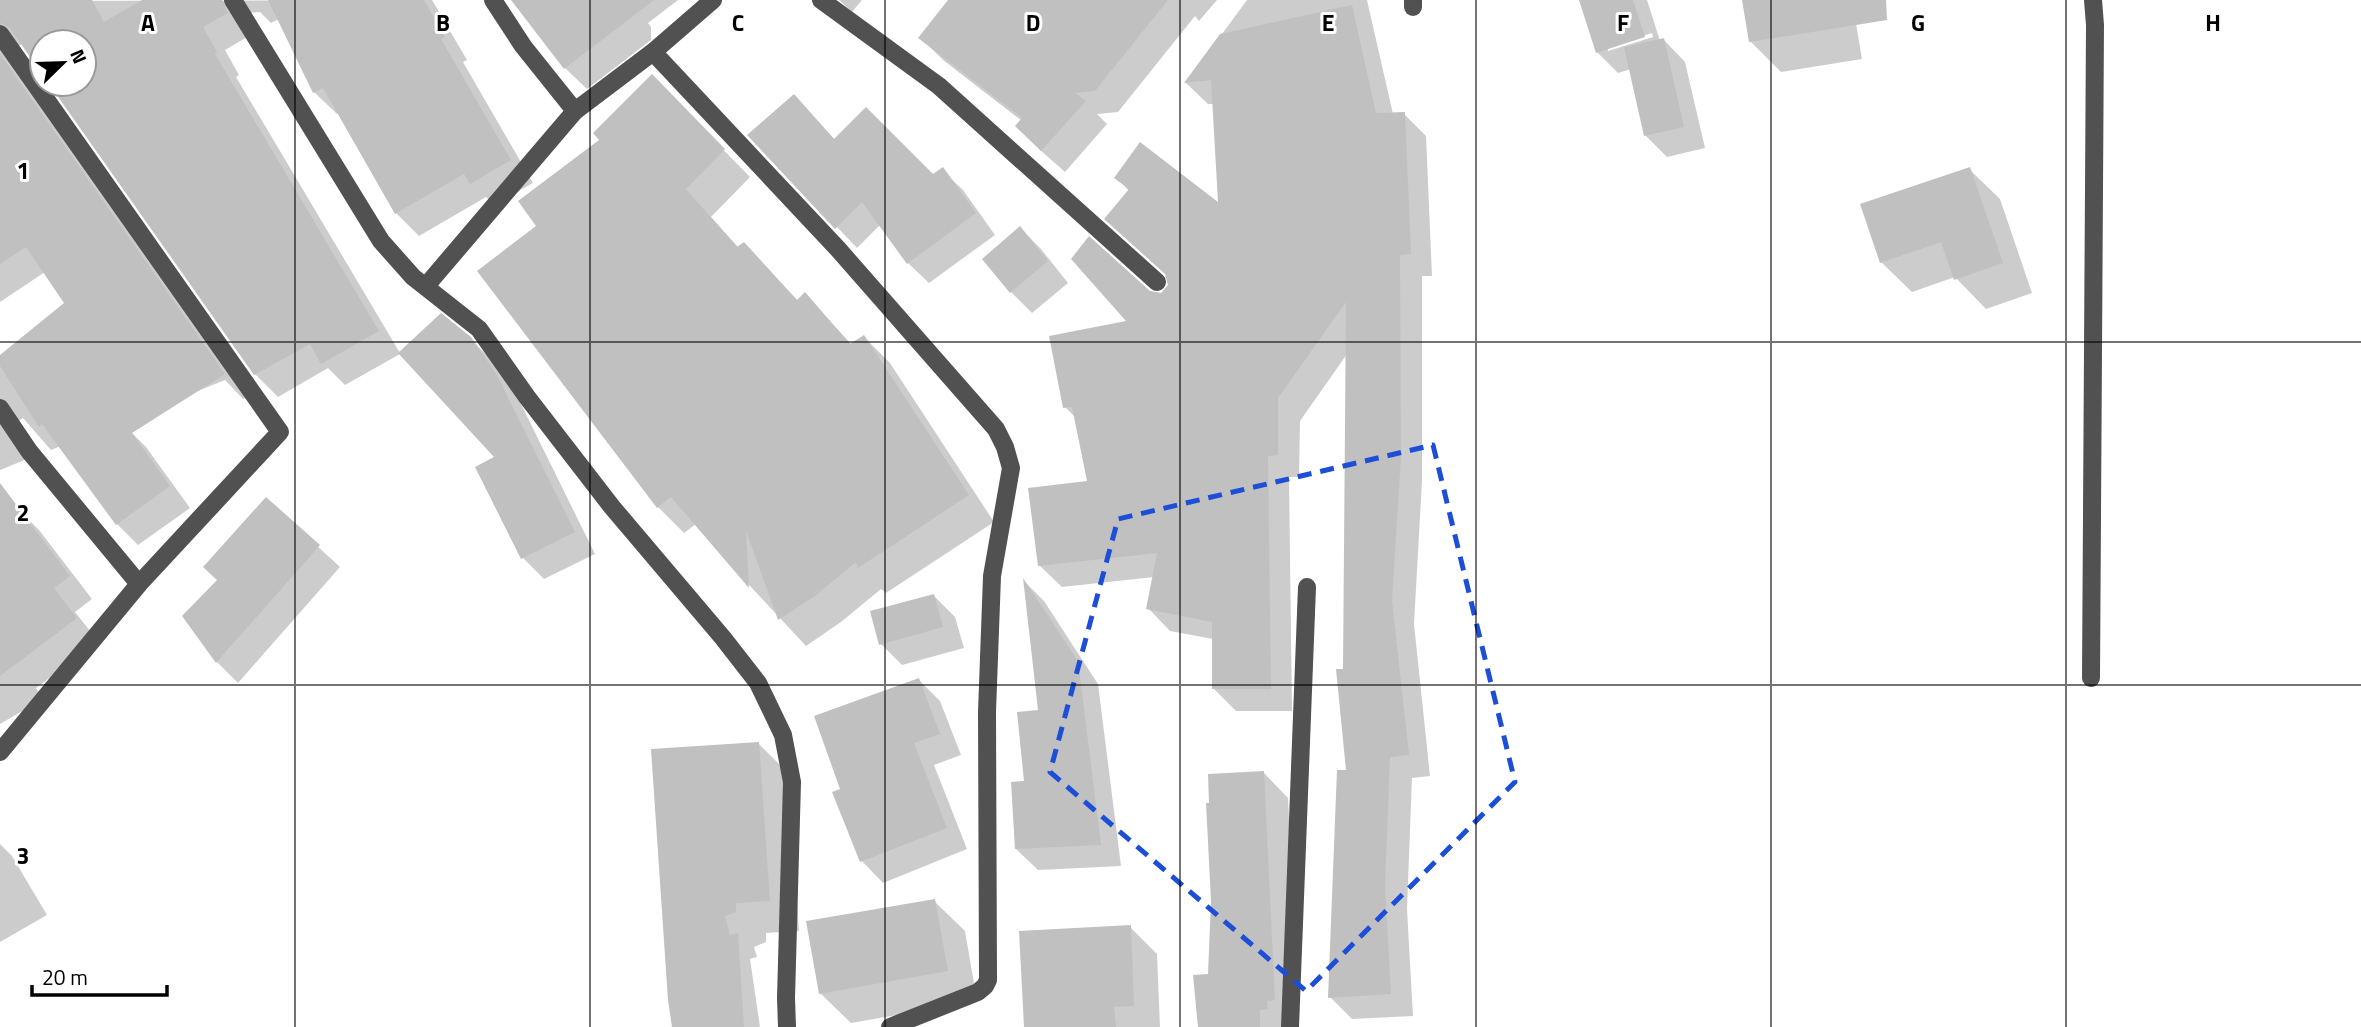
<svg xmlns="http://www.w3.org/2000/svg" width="2361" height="1027" viewBox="0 0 2361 1027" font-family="'Titillium Web',sans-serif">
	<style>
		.shadow { fill: #0003; fill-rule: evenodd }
		.building { fill: #c0c0c0 }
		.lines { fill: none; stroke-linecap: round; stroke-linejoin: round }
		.minor { stroke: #515151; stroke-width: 18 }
		.marked { fill: none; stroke: #1d4ed8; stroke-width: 5; stroke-dasharray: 14 9; stroke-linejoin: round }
		.grid { fill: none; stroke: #000; stroke-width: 2; stroke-opacity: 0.55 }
		.grid-label { font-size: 23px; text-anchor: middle; font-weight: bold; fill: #000; stroke: #fff; stroke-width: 6; stroke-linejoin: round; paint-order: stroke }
	</style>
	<rect width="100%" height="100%" fill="#fff"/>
	<g class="shadow">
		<path d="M432,0L467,60L463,62L533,183L494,205L486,197L419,236L396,213L339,113L337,114L314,92L279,19L271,23L260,12L249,13V36L225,50L239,75L236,77L400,353L469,338L492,360L518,398L595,554L544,579L523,558L497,458L400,354L345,385L328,368L278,397L255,374L51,84H84V42H42V71L23,44L15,47L246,397L243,399L225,380L51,450L23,418L12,425L27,459L0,470V357L66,303L45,272L0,302V1Z"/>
		<path d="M537,0H678L648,23L651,27V40L587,89L565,68Z"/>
		<path d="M839,0H862L852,12Z"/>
		<path d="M950,0H1217L1199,21L1195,16L1118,112L1097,114L1107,124L1065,172L1039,149L1022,121L943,60L921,38Z"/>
		<path d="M1247,0H1367L1393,114H1404L1426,136L1432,276H1422V481L1414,624L1430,776L1412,778L1407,909L1413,1016L1352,1019L1330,997L1348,772L1344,671L1347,354L1300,421L1299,477H1289L1292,711H1236L1213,688V639L1170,631L1148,608L1154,577L1062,587L1039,565L1089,483L1076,418L1065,407L1149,292L1160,295L1167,290L1170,279L1129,191L1116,177L1220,205L1214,104H1208L1186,83Z"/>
		<path d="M1581,0H1647L1660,41L1664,40L1685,62L1705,148L1667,157L1645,135L1631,69L1618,73L1597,52ZM1652,33L1653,37L1608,51V47Z"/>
		<path d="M1744,0H1852L1862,59L1781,72L1751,42Z"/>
		<path d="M652,77L750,177L711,217L739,248L744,244L798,301L805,294L852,345L864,337L890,363L994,522L886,593L881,589L841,622L806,646L751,587L696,524L684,533L658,507L539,227Z"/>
		<path d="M814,117L836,141L933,177L942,170L963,190L995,235L929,283L908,263L881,224L857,248L750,136Z"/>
		<path d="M1969,169L2000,199L2032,293L1986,309L1955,277L1912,292L1881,262Z"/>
		<path d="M1020,228L1041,249L1068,283L1032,313L1011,292Z"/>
		<path d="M125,426L146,447L190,508L138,545L117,524L74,464Z"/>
		<path d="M266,499L340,567L238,683L217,662L184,616L218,580Z"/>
		<path d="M17,508L39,530L92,599L75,612L98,641L36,688L43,699L0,724V521Z"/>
		<path d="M1026,583L1044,601L1098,684L1121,866L1038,870L1016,849L1040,711Z"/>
		<path d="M934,596L955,617L964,648L902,665L881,644Z"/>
		<path d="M919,680L940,701L961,755L934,765L967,849L883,883L862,861L835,793L843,790Z"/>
		<path d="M759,744L789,774L799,931L766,933V942L754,947L757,957L750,959L760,1027H674Z"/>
		<path d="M1264,773L1288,798L1299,1024H1291V1027H1200L1210,976Z"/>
		<path d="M0,844L12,856L47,915L0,942Z"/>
		<path d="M934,901L965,931L977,1001L851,1023L820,993Z"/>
		<path d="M1130,927L1157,954L1160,1027H1026Z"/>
	</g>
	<g class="building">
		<path d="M0,0H92L104,22L142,0H222L228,13L203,27L217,52L215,54L379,331L321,364L310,344L254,375L49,84H84V42H42V74L9,27L0,23Z"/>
		<path d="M268,0H424L445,37L441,39L511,160L470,184L464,174L395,214L323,88L313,93Z"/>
		<path d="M511,0H654L564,69Z"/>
		<path d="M948,0H1168L1095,91L1075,93L1086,101L1041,151L1015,126L1022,118L918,38Z"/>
		<path d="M1579,0H1633L1645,37L1596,53Z"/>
		<path d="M1742,0H1886L1887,20L1749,42Z"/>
		<path d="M1352,5L1376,113L1405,112L1411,254L1400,255L1401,458L1392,600L1409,755L1390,757L1385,886L1391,994L1328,998L1337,770H1346L1336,669H1343L1346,302L1278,398V455L1268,456L1271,689H1212V622L1146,609L1157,553L1038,566L1028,488L1087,481L1072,407L1063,408L1049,336L1126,321L1071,259L1089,236L1150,291L1161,293L1168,285L1165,274L1104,219L1129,189L1114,178L1140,142L1218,202L1211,80L1184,83L1220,34Z"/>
		<path d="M1664,38L1684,127L1644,136L1624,47Z"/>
		<path d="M0,54L225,374L132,433L170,486L116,525L42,424L39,427L0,366V355L64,303L26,247L0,264Z"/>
		<path d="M652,74L725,149L686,189L737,247L744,242L797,300L805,292L850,344L864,335L969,495L858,568L856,562L815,596L778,620L746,531L749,588L671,497L657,508L477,271L536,226L518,201L599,140L593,133Z"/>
		<path d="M794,94L834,139L866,107L933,174L943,167L976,213L907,264L862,202L835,229L747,135Z"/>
		<path d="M1970,167L2003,263L1954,280L1941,242L1880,263L1860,204Z"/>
		<path d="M1020,226L1048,261L1010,293L982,259Z"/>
		<path d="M441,313L471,337L497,375L575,532L521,559L475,467L494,457L398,353Z"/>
		<path d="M0,483L70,576L54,588L77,618L0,676Z"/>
		<path d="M266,497L320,545L216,663L182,616L217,580L203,567Z"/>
		<path d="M1023,578L1078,661L1101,845L1015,849L1011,782L1024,781L1017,712L1038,710Z"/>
		<path d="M934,594L943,627L879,645L870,611Z"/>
		<path d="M919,678L940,734L914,743L947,828L860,862L832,792L840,789L814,716Z"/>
		<path d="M759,742L770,901L736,903V912L725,916L730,935L738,933L744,1027H672L668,1000L651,749Z"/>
		<path d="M1264,771L1275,1000L1267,1001L1268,1009L1260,1010V1027H1198L1193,975L1208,974L1211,901L1206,803H1209L1208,774Z"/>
		<path d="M935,899L948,971L819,994L806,921Z"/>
		<path d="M1131,925L1134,1006L1114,1007L1116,1027H1024L1019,931Z"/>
	</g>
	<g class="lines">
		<g class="minor">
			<path d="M233,0L381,241L413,277L479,329L527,397L612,507L723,638L758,683L783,735L792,782L786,998L787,1027"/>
			<path d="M493,0L523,46L575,111L653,52L713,0"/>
			<path d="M821,0L939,86L1157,282"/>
			<path d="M1413,0V7"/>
			<path d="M0,34L280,432L139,584L0,752"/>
			<path d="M653,52L838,249L996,429L1005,447L1011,468L992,576L987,712L988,980L985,986L978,992L890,1027"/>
			<path d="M426,286L575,111"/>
			<path d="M0,408L29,451L139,584"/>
			<path d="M2091,678L2095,25L2093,0"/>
			<path d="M1290,1027L1307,587"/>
		</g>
	</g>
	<path class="marked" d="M1433,445L1515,782L1306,991L1050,772L1118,519Z"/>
	<path class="grid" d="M295,0V1027M590,0V1027M885,0V1027M1180,0V1027M1476,0V1027M1771,0V1027M2066,0V1027M0,342H2361M0,685H2361"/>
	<g class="grid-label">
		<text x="148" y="31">A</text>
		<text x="443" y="31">B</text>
		<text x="738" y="31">C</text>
		<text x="1033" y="31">D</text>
		<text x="1328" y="31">E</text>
		<text x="1623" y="31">F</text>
		<text x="1918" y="31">G</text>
		<text x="2213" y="31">H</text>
		<text x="23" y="179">1</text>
		<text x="23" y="521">2</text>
		<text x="23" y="864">3</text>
	</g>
	<g transform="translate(63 63) rotate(67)"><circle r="33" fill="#ffffff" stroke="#999999" stroke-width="2"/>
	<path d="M0-5L12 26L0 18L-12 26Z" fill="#000000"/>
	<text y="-10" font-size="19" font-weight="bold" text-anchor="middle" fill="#000000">N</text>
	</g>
	<path d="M32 985v10h135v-10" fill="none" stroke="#000000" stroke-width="3.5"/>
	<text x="42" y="985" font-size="21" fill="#000000" stroke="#ffffff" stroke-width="5" paint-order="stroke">20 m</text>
</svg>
